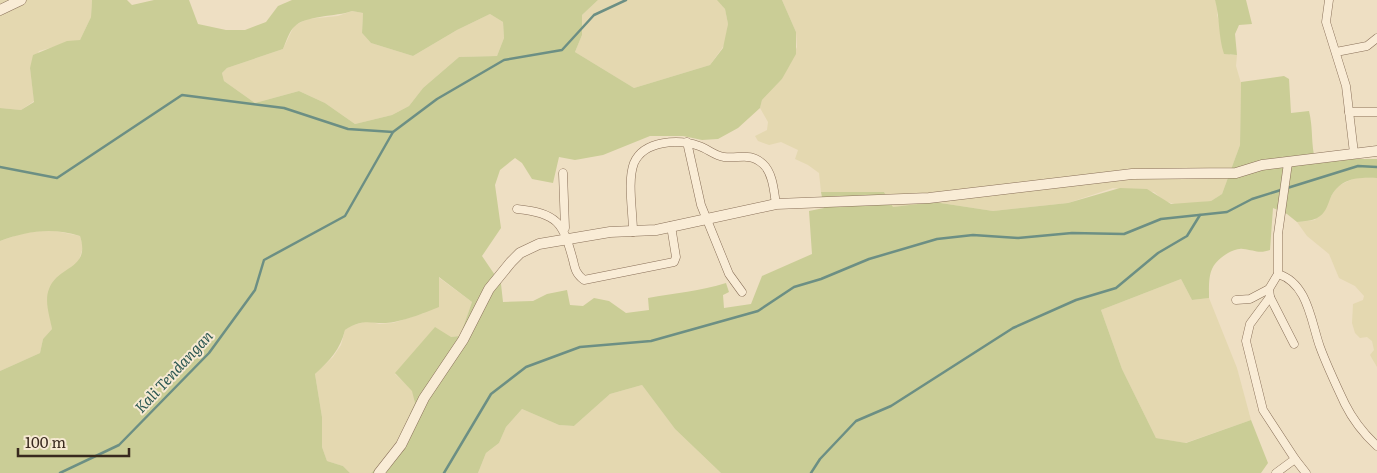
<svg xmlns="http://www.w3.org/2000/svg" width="1377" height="473" viewBox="0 0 1377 473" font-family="Literata,serif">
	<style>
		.farmland { fill: #e4d8b0 }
		.green { fill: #cacd96; fill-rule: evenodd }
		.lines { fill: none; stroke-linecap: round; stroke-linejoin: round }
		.stream { stroke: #6c8f84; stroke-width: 2.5 }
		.minor-casing { stroke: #897059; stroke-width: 9 }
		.tertiary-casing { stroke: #897059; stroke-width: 11 }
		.minor { stroke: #f9ecd6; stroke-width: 8 }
		.tertiary { stroke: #f9ecd6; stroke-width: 10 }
		.labels { text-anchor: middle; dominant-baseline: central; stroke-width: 4; stroke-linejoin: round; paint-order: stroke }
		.water-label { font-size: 15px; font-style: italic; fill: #2d5853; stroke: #f6e9d2 }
	</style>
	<rect width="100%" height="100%" fill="#eedfc3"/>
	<g class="farmland">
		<path d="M0,0H92L91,17L80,40L39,51L30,68L34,101L21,110L0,108Z"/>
		<path d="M598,0H718L725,9L728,24L725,44L710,65L634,88L575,52L582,35V15Z"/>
		<path d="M782,0H1215L1218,8L1217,15L1230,55H1237L1236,66L1241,83L1240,145L1222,194L1211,201L1178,205L1164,201L1154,192L1113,188L1068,203L993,211L934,202L893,207L884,192H821L819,173L808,165L795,159L798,150L781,142L769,145L758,141L755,136L767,130L768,122L760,108L762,100L782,79L797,47L796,32Z"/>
		<path d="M352,11L363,13L362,33L371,43L413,56L457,30L490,14L503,22L504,38L497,56L459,57L423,88L409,106L392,115L355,124L325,103L299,91L255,103L224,81L222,73L227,68L283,49L294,26L307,19L338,16Z"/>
		<path d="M1357,177L1377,178V367L1370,355L1374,350L1372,341L1367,337L1360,338L1355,333L1352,323L1353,304L1363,300L1364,296L1355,286L1339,278L1329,254L1307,236L1297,222L1315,220L1338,186Z"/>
		<path d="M51,230L80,236L83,247L78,263L57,278L48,304L52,329L43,339L40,353L0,371V241L23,233Z"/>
		<path d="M438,277L472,302L460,336L451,337L395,374L413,391L415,403L391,456L371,473H350L343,466L327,461L322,447V417L315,374L333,357L341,345L345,330L351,326L367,321L379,324L393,323L424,313Z"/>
		<path d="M1181,279L1192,300L1209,298L1237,368L1251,420L1185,443L1156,438L1122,369L1101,310Z"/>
		<path d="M642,385L675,429L721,473H478L486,453L499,443L506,427L522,409L559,425L574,426L610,394Z"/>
	</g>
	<g class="green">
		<path d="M92,0H127L132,5L154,0H189L198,24L226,30H245L266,22L278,6L292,0H598L582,15V35L575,52L634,88L710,65L723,48L728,24L725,9L717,0H782L796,32V54L782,79L762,100L760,108L738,128L718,139L702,140L683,136H650L603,155L575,160L559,157L553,183L532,179L522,163L515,158L500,170L495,185L501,228L482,256L501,284L503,302L533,301L547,294L567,290L570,305L583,306L594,298L609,301L626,313L649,310L648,298C674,293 701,291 726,283L729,292L723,295L724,308L751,304L762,276L812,254L809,211L824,208L821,192H884L893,207L934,202L993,211L1068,203L1120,188L1147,189L1171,204L1211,201L1222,194L1240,145L1241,82L1284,76L1289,79L1291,113L1309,111C1313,128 1311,138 1314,155L1348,150L1357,159H1377V178C1357,177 1339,178 1330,199C1327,207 1325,214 1317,218C1312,221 1304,221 1297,222L1287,214L1273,208L1270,250C1259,254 1254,250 1243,249C1238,248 1232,251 1228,253C1208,265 1209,276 1209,298L1192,300L1181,279L1101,310L1122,369L1156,438L1186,443L1251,420L1268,463L1261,473H721L675,429L642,385L610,394L574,426L559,425L522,409L506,427L499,443L486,453L478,473H371L391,456L415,403L412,391L395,373L435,327L451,337L460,336L472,302L439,277V307C424,313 409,319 394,322C373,326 366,316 345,330C340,350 330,360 315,374L322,417V447L327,461L343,466L350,473H0V371L40,353L43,339L52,329C50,317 44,301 49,289C58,265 91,270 80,236C52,227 27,231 0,241V108L21,110L34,102L30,68L33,55L67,41L80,40L91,17ZM352,11L363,13L362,33L371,43L413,56L457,30L490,14L503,22L504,38L497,56L459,57L423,88L409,106L392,115L355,124L325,103L299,91L255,103L224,81L222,73L227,68L283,49C286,42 289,32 294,27C305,15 336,17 352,11Z"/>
		<path d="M1215,0H1246L1252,24L1239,25L1235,34L1237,55L1224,54C1218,36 1220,17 1215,0Z"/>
	</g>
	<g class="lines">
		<g class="stream">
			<path d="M0,167L57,178L182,95L284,108L348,129L393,132L437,99L504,60L562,50L594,15L626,0"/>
			<path d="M60,473L119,445L209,353L255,290L264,260L345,216L393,132"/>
			<path d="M444,473L491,394L526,367L580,347L651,341L758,311L794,287L821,279L869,259L937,239L973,235L1018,238L1072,233L1124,234L1161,219L1227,212L1252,199L1358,166L1377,167"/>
			<path d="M811,473L820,459L856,421L891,406L1013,328L1076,300L1116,288L1158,253L1187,236L1200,215"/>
		</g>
		<defs>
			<g id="minor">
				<path d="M1329,0L1326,22L1346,86L1354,153"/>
				<path d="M1336,52L1367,46L1377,38"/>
				<path d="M1349,112H1377"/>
				<path d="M687,142L701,205L729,274L742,292"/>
				<path d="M563,173L565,228"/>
				<path d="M517,209C558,213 563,223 573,260C575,269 576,274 584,280L674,262L676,257L671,226"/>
				<path d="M633,232C633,212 627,181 634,163C644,140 679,139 699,146C708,149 715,156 724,157C739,159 750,152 763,164C773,173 774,192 776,204"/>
				<path d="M1278,274C1308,283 1311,322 1320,347C1327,366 1336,385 1345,404C1353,420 1364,434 1377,446"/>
				<path d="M1270,297L1294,344"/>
				<path d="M1236,300L1250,299L1269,289"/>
				<path d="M1295,459L1306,473"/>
				<path d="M1276,473L1295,459L1263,410L1246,341L1250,324L1270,297L1269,289L1278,274V234L1288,163"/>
			</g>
			<g id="tertiary">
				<path d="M0,10L21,0"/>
				<path d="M379,473L401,445L424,398L463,340L489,289L511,262L520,253L539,244L610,232L656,230L776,204L929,198L1132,174L1236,173L1262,165L1377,151"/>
			</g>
		</defs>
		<use href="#minor" class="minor-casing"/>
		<use href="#tertiary" class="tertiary-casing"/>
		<use href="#minor" class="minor"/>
		<use href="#tertiary" class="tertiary"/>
	</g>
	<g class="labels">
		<g class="water-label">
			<text transform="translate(173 371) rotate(-47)">Kali Tendangan</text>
		</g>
	</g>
	<path d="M18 448v8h111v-8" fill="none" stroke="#38291e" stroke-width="2.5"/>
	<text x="25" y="448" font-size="15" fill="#38291e" stroke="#f6e9d2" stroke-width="4" paint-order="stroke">100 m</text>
</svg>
